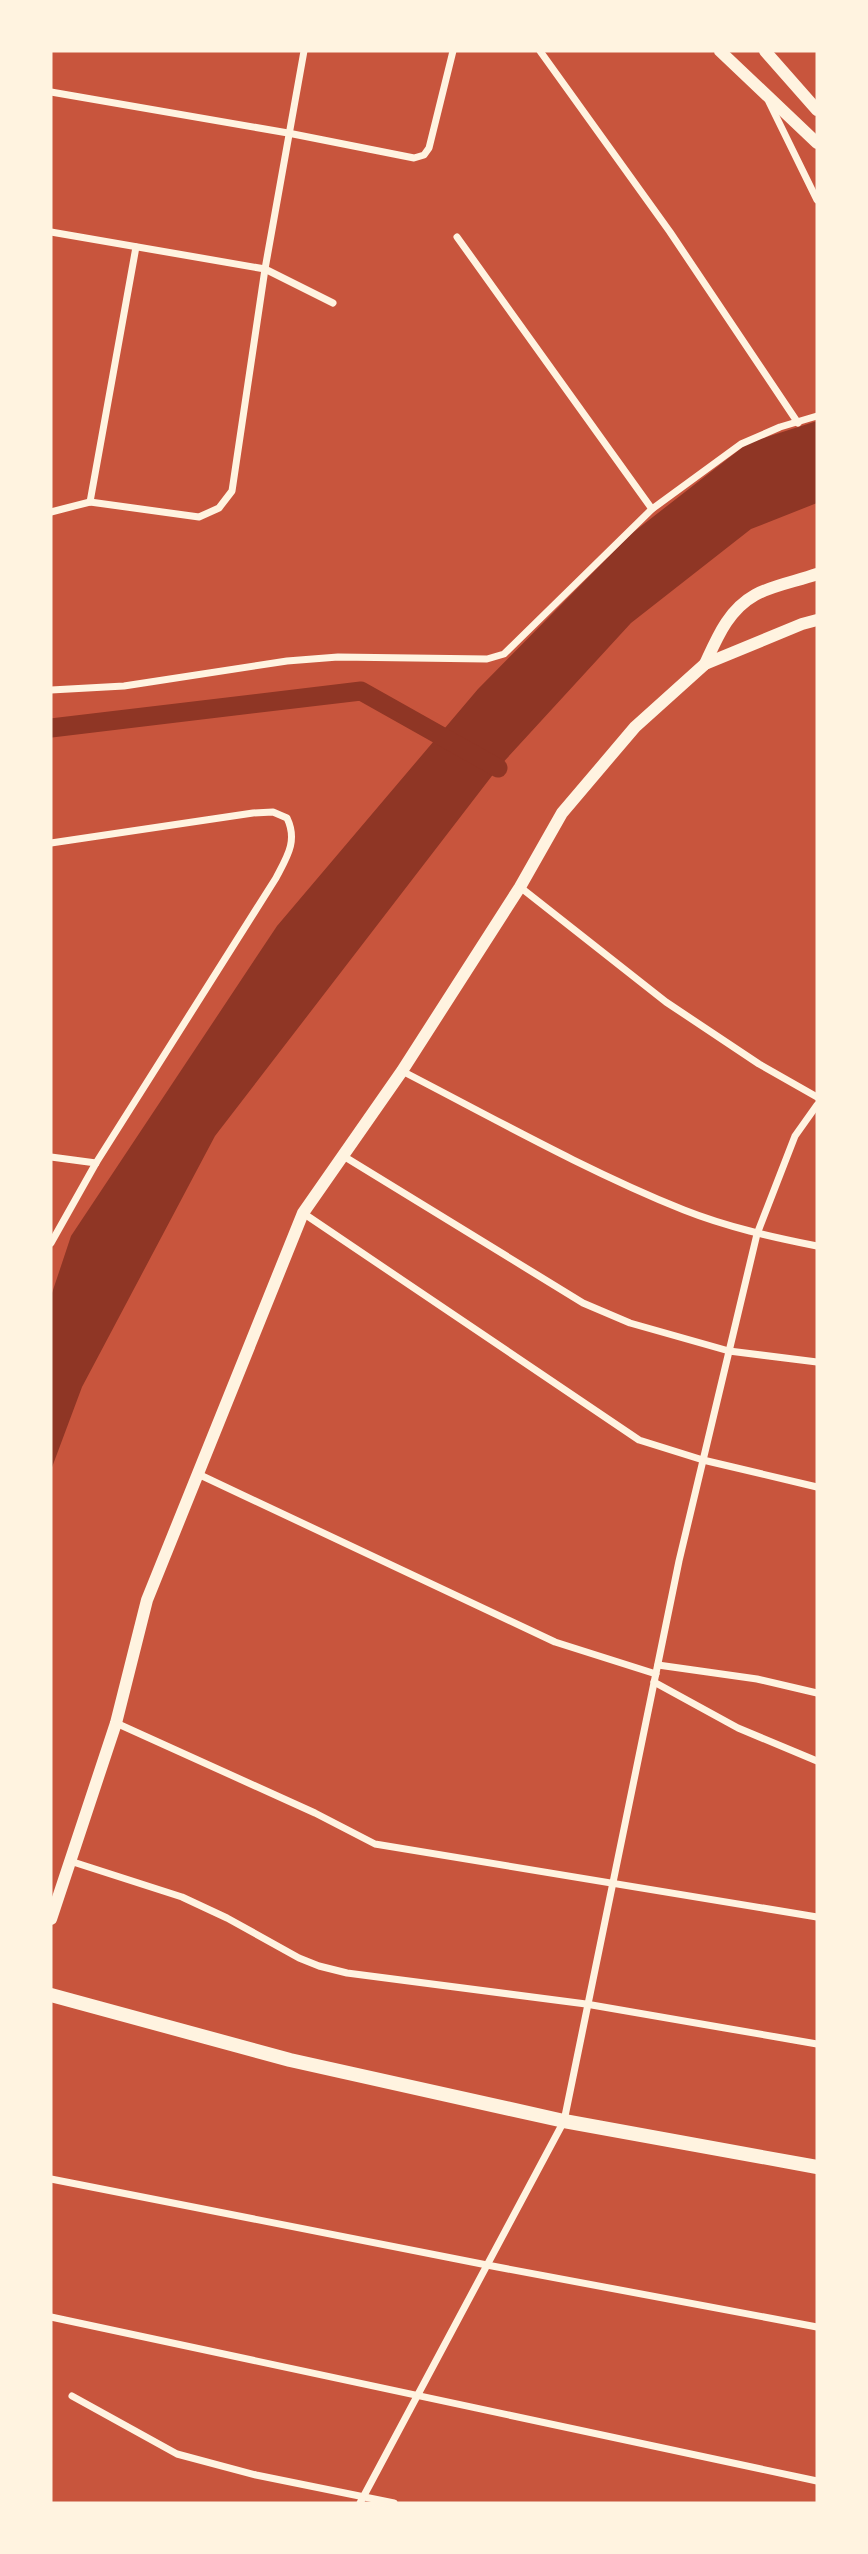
<svg xmlns="http://www.w3.org/2000/svg" width="868" height="2554" viewBox="0 0 868 2554" font-family="Overpass,sans-serif">
	<style>
		.water { fill: #8f3625 }
		.lines { fill: none; stroke-linecap: round; stroke-linejoin: round }
		.canal { stroke: #8f3625; stroke-width: 19 }
		.minor { stroke: #fff3e0; stroke-width: 7 }
		.tertiary { stroke: #fff3e0; stroke-width: 12 }
		.secondary { stroke: #fff3e0; stroke-width: 14 }
	</style>
	<rect width="100%" height="100%" fill="#c8553d"/>
	<path class="water" d="M817,421V503L751,529L631,623L498,768L215,1136L82,1387L51,1470V1296L71,1236L277,926L478,689L631,534L748,443Z"/>
	<g class="lines">
		<path class="canal" d="M51,728L361,691L498,768"/>
		<g class="minor">
			<path d="M540,51L670,232L798,423"/>
			<path d="M51,92L288,133L414,158L424,155L429,148L453,51"/>
			<path d="M769,102L817,200"/>
			<path d="M51,232L265,269L333,303"/>
			<path d="M457,237L652,509"/>
			<path d="M90,502L136,247"/>
			<path d="M51,512L90,502L199,517L219,508L232,491L265,269L304,51"/>
			<path d="M51,690L124,686L287,661L338,657L487,659L504,654L652,509L741,444L780,427L817,416"/>
			<path d="M51,843L253,813L273,812L287,818C298,841 287,857 276,878L96,1163L51,1243"/>
			<path d="M520,887L666,1002L759,1064L817,1097"/>
			<path d="M402,1071C495,1119 587,1171 684,1210C727,1227 772,1237 817,1246"/>
			<path d="M51,1157L96,1163"/>
			<path d="M345,1157L583,1303L630,1323L729,1351L817,1362"/>
			<path d="M303,1213L639,1440L703,1460L817,1487"/>
			<path d="M198,1474L555,1642L656,1674"/>
			<path d="M658,1665L757,1679L817,1693"/>
			<path d="M654,1682L738,1728L817,1761"/>
			<path d="M116,1723L315,1813L375,1844L817,1917"/>
			<path d="M70,1861L182,1897L227,1918L299,1958L319,1966L347,1973L586,2004L817,2044"/>
			<path d="M51,2179L487,2265L817,2327"/>
			<path d="M51,2317L817,2481"/>
			<path d="M72,2396L177,2454L256,2475L394,2503"/>
			<path d="M360,2503L564,2121L679,1561L757,1234L795,1136L817,1105"/>
		</g>
		<g class="tertiary">
			<path d="M720,51L817,143"/>
			<path d="M765,51L817,110"/>
			<path d="M705,664C717,638 728,610 755,595C773,585 798,581 817,574"/>
			<path d="M51,1919L116,1723L147,1600L303,1213L402,1071L520,887L562,813L635,727L705,664L802,624L817,620"/>
		</g>
		<path class="secondary" d="M51,1995L290,2060L564,2121L817,2167"/>
	</g>
	<rect width="868" height="2554" fill="none" stroke="#fff3e0" stroke-width="105"/>
</svg>
